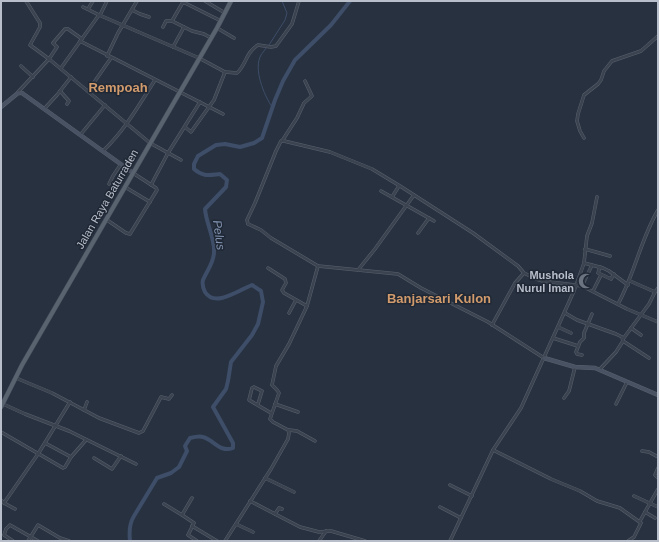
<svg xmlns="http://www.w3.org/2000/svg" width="659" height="542" viewBox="0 0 659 542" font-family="Arial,sans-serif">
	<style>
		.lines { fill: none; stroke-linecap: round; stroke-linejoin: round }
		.stream { stroke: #3e4d68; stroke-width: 1 }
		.river { stroke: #3e4d68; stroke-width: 4 }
		.street-casing { stroke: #59616d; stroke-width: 3.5 }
		.secondary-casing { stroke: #59616d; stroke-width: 4.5 }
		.primary-casing { stroke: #454c59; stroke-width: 5 }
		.street { stroke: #3b4350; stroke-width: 2.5 }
		.secondary { stroke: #495262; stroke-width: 3.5 }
		.primary { stroke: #59626f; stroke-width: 4 }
		.labels { text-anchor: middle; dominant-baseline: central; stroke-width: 3; stroke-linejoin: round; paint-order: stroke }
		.street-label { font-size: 11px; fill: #b8beca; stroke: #202835 }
		.poi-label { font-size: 11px; font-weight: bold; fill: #b8beca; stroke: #202835; text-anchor: end }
		.water-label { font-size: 12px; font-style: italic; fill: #8193b0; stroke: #202835 }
		.quarter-label { font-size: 13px; font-weight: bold; fill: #d19b6c; stroke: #202835 }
	</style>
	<rect width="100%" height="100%" fill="#273140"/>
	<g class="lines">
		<g class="stream">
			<path d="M269,45L285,20L287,13L282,1"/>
			<path d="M267,47C265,50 263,52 261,55C253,69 264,95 272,107"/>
		</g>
		<path class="river" d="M130,541C129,532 129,524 134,516L157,478L171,473L179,467L187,451L185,446L190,438C194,437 200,436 203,437C214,440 220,453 233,448V443L213,407L226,389L228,381L231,362L252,335L258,324L263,302L261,291L252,285C239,290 215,308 205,292C203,288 202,284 203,280C207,270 214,263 214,252C215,239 206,223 205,209L226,187L227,180L220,174C209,175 203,177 194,169V164L198,156L216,145L225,144L240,147L254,143L262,138L275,100L283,81L295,60L331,25L350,1"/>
		<defs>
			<g id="street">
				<path d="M26,1L40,23V27L30,45L49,59L57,47L53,43L65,29H68L82,39"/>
				<path d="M205,1L225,13"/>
				<path d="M83,7L99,15"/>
				<path d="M88,9L93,1"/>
				<path d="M132,10L140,14L149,17"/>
				<path d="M100,15L107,1"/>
				<path d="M172,21L192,31L204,34L211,38"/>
				<path d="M163,27L166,21H172L183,2L221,21"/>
				<path d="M217,28L234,38"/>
				<path d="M80,41L223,114"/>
				<path d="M173,47L184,27"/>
				<path d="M107,56L118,33L137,1"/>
				<path d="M21,66L33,77"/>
				<path d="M61,68L99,15L199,58L225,72L237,73C246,65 246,52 258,45L271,47L276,46L292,24L299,1"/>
				<path d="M60,91L69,101L67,104"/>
				<path d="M88,91L111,58"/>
				<path d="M18,92L49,59L150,143L181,160"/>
				<path d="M44,109L57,95L71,77"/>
				<path d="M185,127L191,132L214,100L225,72"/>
				<path d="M81,134L105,105"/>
				<path d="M584,138L580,131L577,121L578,114L584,95L598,84L601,80L604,71L612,61L641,51L658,36"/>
				<path d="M282,141L297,118L304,103L312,96L305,81"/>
				<path d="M103,151C125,130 139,105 155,80"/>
				<path d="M109,184L113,176L121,164"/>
				<path d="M151,185L168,153L200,102"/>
				<path d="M125,187L150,202"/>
				<path d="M381,191L434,221"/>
				<path d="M392,197L399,186"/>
				<path d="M107,220L126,233L130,234L157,190L156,188L133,173"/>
				<path d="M418,233L429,218"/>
				<path d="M585,249L610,256"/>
				<path d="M584,263L603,268L609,271L628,285"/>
				<path d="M600,267L598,273L611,279L614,274"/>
				<path d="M268,268L285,279L286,283L282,290L284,293L307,306"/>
				<path d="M358,270L375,249L414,195"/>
				<path d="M630,281L655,292"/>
				<path d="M582,286L592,265"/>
				<path d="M593,291L601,275"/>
				<path d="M618,304C635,273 640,241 658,210"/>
				<path d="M289,313L296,300"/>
				<path d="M565,313L577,320L616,334L622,337L623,341L649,358"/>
				<path d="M492,325L515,283L524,273"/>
				<path d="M558,327L571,333"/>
				<path d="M631,328L641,335"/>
				<path d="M553,338L578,346"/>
				<path d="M623,339L649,304L655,292L658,288"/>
				<path d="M582,355L577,354L576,352L580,342L584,338V333L592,314"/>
				<path d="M544,358L488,322L421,288L398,274L318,266L271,238L261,230L248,224L247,220L255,203L276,151L281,141H284L330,152L372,169L400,186L473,233L518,266L524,273L536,279L543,281L582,286L627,309L658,322"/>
				<path d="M600,369L616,352L623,341"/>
				<path d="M16,378L52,393L99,418L139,433L143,431L161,397L169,399L172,395"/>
				<path d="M564,398L569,391L575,367"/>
				<path d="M3,404L25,414L69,431L136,464"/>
				<path d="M258,404L262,391L254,387L252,388L249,400L271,413"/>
				<path d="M275,404L298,412"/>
				<path d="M616,404L627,382"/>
				<path d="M84,410L87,402"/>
				<path d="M289,430L297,431L315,441"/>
				<path d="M1,432L63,468L65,467L71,457L86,440"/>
				<path d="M45,443L71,457"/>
				<path d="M493,450L551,479L580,491L597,501L620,508L641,523L634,537L628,541"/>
				<path d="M642,451L649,452L658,457"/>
				<path d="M94,458L112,469L121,456"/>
				<path d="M658,468L655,475L658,478"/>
				<path d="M265,478L294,492"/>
				<path d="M450,485L472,496"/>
				<path d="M634,496L658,507"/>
				<path d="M192,498L182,515L194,523L188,535L197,541"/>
				<path d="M1,500L4,503L38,454L70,402"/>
				<path d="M250,501L300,527L319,532L331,531L365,541"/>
				<path d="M4,503L15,509"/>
				<path d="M164,504L182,515"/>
				<path d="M440,507L461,518"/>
				<path d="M645,512L655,518"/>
				<path d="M275,514L279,508L282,509"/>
				<path d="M640,521L658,489"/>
				<path d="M236,524L253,532"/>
				<path d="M192,526L217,541"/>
				<path d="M13,541L4,535L6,529L10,525L38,541"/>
				<path d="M28,541L38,525L60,538L69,541"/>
				<path d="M225,541L271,469L288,439L289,433L288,430L273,422L270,419L279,393L277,390L272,385L276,366L289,344L307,306L318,266"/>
				<path d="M319,541L326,531"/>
				<path d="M450,541L493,450L521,408L574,291L584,263L587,236L592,223L597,197"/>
			</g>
			<g id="secondary">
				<path d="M1,107L18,93H22L133,173"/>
				<path d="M544,358L575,367L595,368L658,395"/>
			</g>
			<path id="primary" d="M1,407L22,365L217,28L231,1"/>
		</defs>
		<use href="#street" class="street-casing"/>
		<use href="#secondary" class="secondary-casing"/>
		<use href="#primary" class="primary-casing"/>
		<use href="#street" class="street"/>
		<use href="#secondary" class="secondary"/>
		<use href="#primary" class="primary"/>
	</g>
	<defs>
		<symbol id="mosque-bare" viewBox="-9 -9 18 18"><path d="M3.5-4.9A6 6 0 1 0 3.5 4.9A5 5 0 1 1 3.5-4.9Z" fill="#6b7280" stroke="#202835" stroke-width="2.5" paint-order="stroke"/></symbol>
	</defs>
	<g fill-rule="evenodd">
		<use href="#mosque-bare" x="575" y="270" width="22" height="22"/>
	</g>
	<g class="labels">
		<g class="street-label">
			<text transform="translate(107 199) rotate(-60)">Jalan Raya Baturraden</text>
		</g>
		<g class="poi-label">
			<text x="574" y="275">Mushola<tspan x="574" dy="13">Nurul Iman</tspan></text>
		</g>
		<g class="water-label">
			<text transform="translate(219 235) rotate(82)">Pelus</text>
		</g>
		<g class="quarter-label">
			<text x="118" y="87">Rempoah</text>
			<text x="439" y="298">Banjarsari Kulon</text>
		</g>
	</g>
	<rect width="659" height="542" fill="none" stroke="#b8beca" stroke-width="4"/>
</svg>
